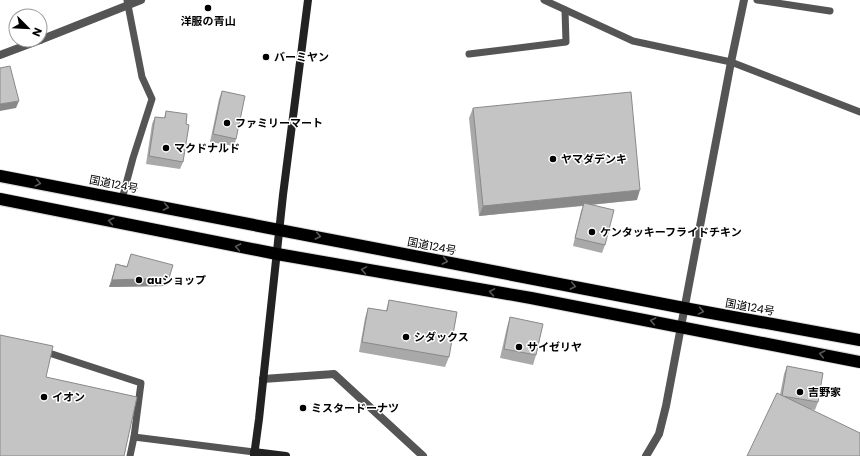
<svg xmlns="http://www.w3.org/2000/svg" width="860" height="456" viewBox="0 0 860 456" font-family="Poppins,'Noto Sans JP',sans-serif">
	<style>
		.lines { fill: none; stroke-linecap: round; stroke-linejoin: round }
		.highway-casing { stroke: #dbdbdb; stroke-width: 14 }
		.lane { stroke: #555; stroke-width: 7 }
		.street { stroke: #555; stroke-width: 8 }
		.secondary { stroke: #222; stroke-width: 8 }
		.highway { stroke: #000; stroke-width: 12 }
		.wall { fill: #a9a9a9 }
		.shaded-wall { fill: #898989 }
		.building { fill: #c4c4c4; stroke: #898989 }
		.oneway { stroke: #595959 }
		.poi-dot { fill: #000; stroke: #fff; stroke-width: 1.5 }
		.labels { text-anchor: middle; dominant-baseline: central; stroke-width: 3; stroke-linejoin: round; paint-order: stroke }
		.poi-label { font-size: 11px; font-weight: bold; fill: #000; stroke: #fff; text-anchor: start }
		.street-label { font-size: 11px; fill: #000; stroke: #fff }
	</style>
	<rect width="100%" height="100%" fill="#fff"/>
	<g class="lines">
		<defs>
			<g id="highway">
				<path d="M0,176L684,308L860,340"/>
				<path d="M0,199L277,254L531,298L860,362"/>
			</g>
		</defs>
		<use href="#highway" class="highway-casing"/>
		<g class="lane">
			<path d="M544,0L633,41L731,62L860,112"/>
			<path d="M757,0L830,11"/>
			<path d="M469,54L566,42L565,10"/>
			<path d="M122,199L133,158L152,99L142,77L127,0"/>
			<path d="M43,351L141,383L134,437"/>
			<path d="M130,456L134,437L254,452"/>
		</g>
		<g class="street">
			<path d="M40,40L141,0"/>
			<path d="M0,55L40,40"/>
			<path d="M263,379L334,374L423,456"/>
			<path d="M646,456L659,434L666,406L731,62L744,0"/>
		</g>
		<g class="secondary">
			<path d="M254,452L286,456"/>
			<path d="M254,456L259,419L283,195L308,0"/>
		</g>
		<use href="#highway" class="highway"/>
	</g>
	<g class="wall">
		<path d="M222,91L236,139L234,146L210,142L219,99Z"/>
		<path d="M473,108L637,200L591,205L605,245L602,253L573,246L581,211L583,206L479,216L469,118Z"/>
		<path d="M166,111L186,124L183,162L180,169L146,164L152,124L155,117L164,118Z"/>
		<path d="M131,254L169,278L166,286L109,287L116,264L127,266Z"/>
		<path d="M389,300L449,357L445,367L359,352L365,318L368,308L386,311Z"/>
		<path d="M510,317L536,355L533,365L500,358L507,327Z"/>
		<path d="M787,366L818,402L815,410L809,409L780,395L784,374Z"/>
	</g>
	<g class="shaded-wall">
		<path d="M19,101L16,108L0,111V104Z"/>
		<path d="M640,190L637,200L479,216L483,206Z"/>
		<path d="M169,278L166,286L109,287L112,280Z"/>
	</g>
	<g class="building">
		<path d="M10,66L19,101L0,104V68Z"/>
		<path d="M222,91L245,96L236,139L213,134Z"/>
		<path d="M631,92L640,190L483,206L473,108Z"/>
		<path d="M166,111L187,114L186,124L189,125L183,162L149,156L155,117L165,118Z"/>
		<path d="M584,203L614,210L605,245L575,238Z"/>
		<path d="M131,254L173,265L169,278L112,280L116,264L127,267Z"/>
		<path d="M389,300L457,312L449,357L362,342L368,308L387,311Z"/>
		<path d="M510,317L543,324L536,355L504,349Z"/>
		<path d="M0,335L53,346L46,377L137,397L124,456H0Z"/>
		<path d="M787,366L823,373L818,402L782,396Z"/>
		<path d="M777,393L860,433V456H747Z"/>
	</g>
	<defs><path id="oneway-chevron" d="M-2-3.5L2.5 0L-2 3.5" fill="none" stroke-width="1.6" stroke-linecap="round" stroke-linejoin="round"/></defs>
	<g class="oneway">
		<use href="#oneway-chevron" transform="translate(38 183) rotate(11)"/>
		<use href="#oneway-chevron" transform="translate(166 207) rotate(11)"/>
		<use href="#oneway-chevron" transform="translate(111 221) rotate(-169)"/>
		<use href="#oneway-chevron" transform="translate(318 236) rotate(11)"/>
		<use href="#oneway-chevron" transform="translate(238 247) rotate(-169)"/>
		<use href="#oneway-chevron" transform="translate(445 261) rotate(11)"/>
		<use href="#oneway-chevron" transform="translate(364 270) rotate(-170)"/>
		<use href="#oneway-chevron" transform="translate(573 286) rotate(11)"/>
		<use href="#oneway-chevron" transform="translate(492 292) rotate(-170)"/>
		<use href="#oneway-chevron" transform="translate(701 311) rotate(10)"/>
		<use href="#oneway-chevron" transform="translate(653 321) rotate(-169)"/>
		<use href="#oneway-chevron" transform="translate(822 354) rotate(-169)"/>
	</g>
	<g class="poi-dot">
		<circle cx="208" cy="8" r="4"/>
		<circle cx="266" cy="57" r="4"/>
		<circle cx="227" cy="123" r="4"/>
		<circle cx="166" cy="148" r="4"/>
		<circle cx="553" cy="159" r="4"/>
		<circle cx="592" cy="232" r="4"/>
		<circle cx="139" cy="280" r="4"/>
		<circle cx="406" cy="337" r="4"/>
		<circle cx="519" cy="347" r="4"/>
		<circle cx="800" cy="392" r="4"/>
		<circle cx="44" cy="397" r="4"/>
		<circle cx="303" cy="408" r="4"/>
	</g>
	<g class="labels">
		<g class="poi-label">
			<text x="208" y="21" text-anchor="middle">洋服の青山</text>
			<text x="274" y="57">バーミヤン</text>
			<text x="235" y="123">ファミリーマート</text>
			<text x="174" y="148">マクドナルド</text>
			<text x="561" y="159">ヤマダデンキ</text>
			<text x="600" y="232">ケンタッキーフライドチキン</text>
			<text x="147" y="280">auショップ</text>
			<text x="414" y="337">シダックス</text>
			<text x="527" y="347">サイゼリヤ</text>
			<text x="808" y="392">吉野家</text>
			<text x="52" y="397">イオン</text>
			<text x="311" y="408">ミスタードーナツ</text>
		</g>
		<g class="street-label">
			<text transform="translate(114 184) rotate(11)">国道124号</text>
			<text transform="translate(432 246) rotate(11)">国道124号</text>
			<text transform="translate(750 307) rotate(10)">国道124号</text>
		</g>
	</g>
	<g transform="translate(28 28) rotate(114)"><circle r="19" fill="#ffffff" stroke="#999999"/>
	<path d="M0-3L7 15L0 10L-7 15Z" fill="#000000"/>
	<text y="-6" font-size="11" font-weight="bold" text-anchor="middle" fill="#000000">N</text>
	</g>
</svg>
